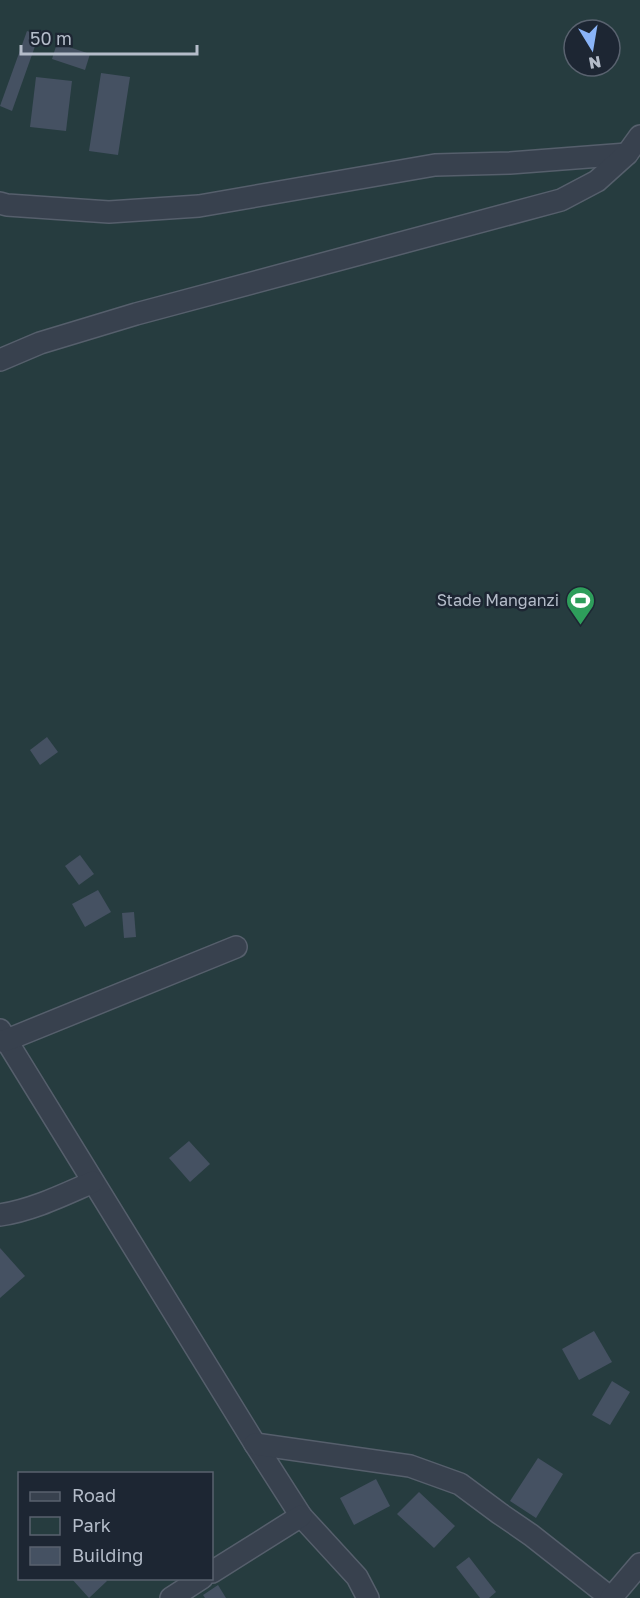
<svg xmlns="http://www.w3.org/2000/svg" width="640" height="1598" viewBox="0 0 640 1598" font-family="'Golos Text',sans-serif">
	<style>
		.green { fill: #263c3f; fill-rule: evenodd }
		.building { fill: #455162 }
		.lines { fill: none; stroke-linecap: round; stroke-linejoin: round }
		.street-casing { stroke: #565f6c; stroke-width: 24 }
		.street { stroke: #38414e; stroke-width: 21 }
		.labels { text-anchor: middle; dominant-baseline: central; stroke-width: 5; stroke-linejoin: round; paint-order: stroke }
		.poi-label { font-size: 16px; fill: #b4bcc9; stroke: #1d2633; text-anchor: end }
	</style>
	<rect width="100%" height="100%" fill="#242f3e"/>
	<path class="green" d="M0,0H640V1598H0ZM574,30H610V66H574ZM20,1474H212V1578H20Z"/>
	<g class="building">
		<path d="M27,31L39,35L12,111L0,106Z"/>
		<path d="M57,43L90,54L85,70L52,59Z"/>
		<path d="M101,73L130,77L118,155L89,151Z"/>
		<path d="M36,77L72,81L66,131L30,127Z"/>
		<path d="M47,737L58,752L40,765L30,750Z"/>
		<path d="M80,855L94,874L79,885L65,866Z"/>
		<path d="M98,890L111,912L85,927L72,904Z"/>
		<path d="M134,912L136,937L124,938L122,913Z"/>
		<path d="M189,1141L210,1164L190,1182L169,1158Z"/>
		<path d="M0,1248L25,1276L0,1298Z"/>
		<path d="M594,1331L612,1362L579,1380L562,1349Z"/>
		<path d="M612,1381L630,1392L610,1425L592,1415Z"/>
		<path d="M538,1458L563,1474L536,1518L510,1501Z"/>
		<path d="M376,1479L390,1506L354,1525L340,1498Z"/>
		<path d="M419,1492L455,1526L434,1548L397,1514Z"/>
		<path d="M469,1557L496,1592L489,1598H480L456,1567Z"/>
		<path d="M71,1578H104L107,1581L89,1598Z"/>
		<path d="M218,1585L226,1598H205L203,1595Z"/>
	</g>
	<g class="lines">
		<defs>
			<g id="street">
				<path d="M0,203L7,205L109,212L199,206L435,165L510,163L627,154"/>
				<path d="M0,360L40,343L136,314L561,200L597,181L627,154L640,136"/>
				<path d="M0,1030L255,1444L301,1516L357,1577L368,1598"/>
				<path d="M0,1041L7,1040L236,947"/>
				<path d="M0,1215C33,1210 63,1195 93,1182"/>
				<path d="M255,1444L410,1466L460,1484L499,1513L531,1535L611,1598"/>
				<path d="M212,1572L301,1516"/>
				<path d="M171,1598L202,1578"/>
				<path d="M611,1598L640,1564"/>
			</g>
		</defs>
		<use href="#street" class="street-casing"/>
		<use href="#street" class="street"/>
	</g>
	<defs>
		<symbol id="stadium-pin" viewBox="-11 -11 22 30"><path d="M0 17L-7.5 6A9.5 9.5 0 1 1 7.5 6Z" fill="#2e9e5b" stroke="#1d2633"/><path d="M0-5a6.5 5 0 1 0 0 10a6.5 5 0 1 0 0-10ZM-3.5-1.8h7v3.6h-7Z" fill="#fff"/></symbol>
	</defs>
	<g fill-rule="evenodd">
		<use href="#stadium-pin" x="564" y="584" width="33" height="45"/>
	</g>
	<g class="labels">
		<g class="poi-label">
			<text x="559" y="600">Stade Manganzi</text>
		</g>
	</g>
	<rect x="18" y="1472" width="195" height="108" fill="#1d2633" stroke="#59626f" stroke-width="1.5"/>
	<rect x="30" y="1492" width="30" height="9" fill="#38414e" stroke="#59626f" stroke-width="1.5"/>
	<text x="72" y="1502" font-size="18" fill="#b4bcc9">Road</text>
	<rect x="30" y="1517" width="30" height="18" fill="#263c3f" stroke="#59626f" stroke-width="1.5"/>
	<text x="72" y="1532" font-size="18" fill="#b4bcc9">Park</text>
	<rect x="30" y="1547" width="30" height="18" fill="#455162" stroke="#59626f" stroke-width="1.5"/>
	<text x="72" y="1562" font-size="18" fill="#b4bcc9">Building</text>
	<g transform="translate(592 48) rotate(169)"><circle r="28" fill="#1d2633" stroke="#59626f" stroke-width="1.5"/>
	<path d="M0-4.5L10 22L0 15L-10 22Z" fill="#8ab4f8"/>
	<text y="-9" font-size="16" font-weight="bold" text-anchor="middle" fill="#b4bcc9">N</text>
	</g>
	<path d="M21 45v9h176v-9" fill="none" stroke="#b4bcc9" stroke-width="3"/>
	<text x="30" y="45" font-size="18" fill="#b4bcc9" stroke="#1d2633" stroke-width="4.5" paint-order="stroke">50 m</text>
</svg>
